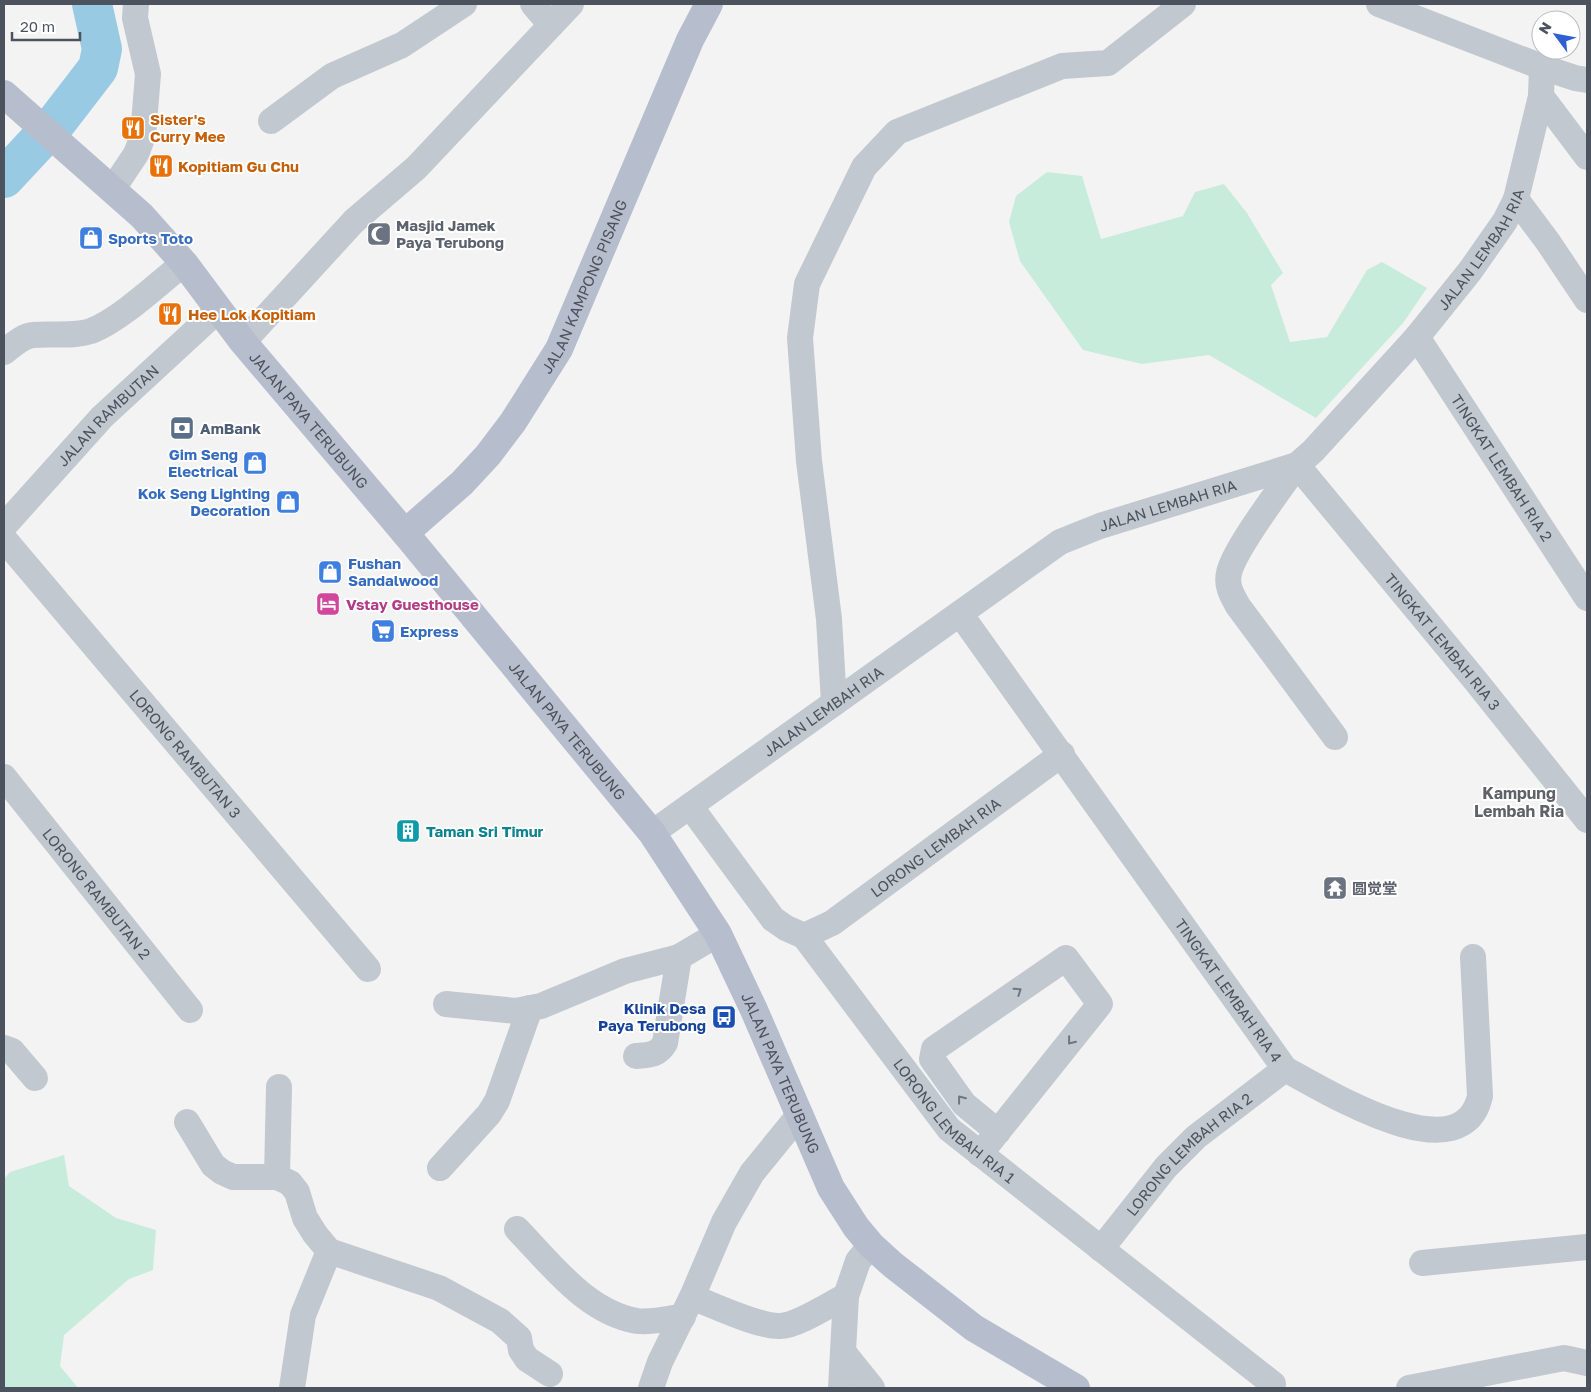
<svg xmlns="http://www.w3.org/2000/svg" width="1591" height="1392" viewBox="0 0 1591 1392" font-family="'Golos Text','Noto Sans SC',sans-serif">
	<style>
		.green { fill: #c7ecdb }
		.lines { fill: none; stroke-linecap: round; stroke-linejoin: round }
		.river { stroke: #99cae4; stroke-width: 40 }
		.minor { stroke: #c2c8cf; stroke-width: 26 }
		.major { stroke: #b6bece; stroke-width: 28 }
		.oneway { stroke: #6f7680 }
		.labels { text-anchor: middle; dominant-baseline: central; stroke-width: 4; stroke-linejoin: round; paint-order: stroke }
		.food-label { font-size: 15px; font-weight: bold; fill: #c56008; stroke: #fff; text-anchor: start }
		.worship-label { font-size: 15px; font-weight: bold; fill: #5b616d; stroke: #fff; text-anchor: start }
		.shop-label { font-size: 15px; font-weight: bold; fill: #366cbe; stroke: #fff; text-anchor: start }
		.street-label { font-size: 15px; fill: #4c535e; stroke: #fff }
		.service-label { font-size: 15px; font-weight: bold; fill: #4e5e75; stroke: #fff; text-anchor: start }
		.hotel-label { font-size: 15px; font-weight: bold; fill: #b23c85; stroke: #fff; text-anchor: start }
		.culture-label { font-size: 15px; font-weight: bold; fill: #0d838f; stroke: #fff; text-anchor: start }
		.transit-label { font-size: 15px; font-weight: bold; fill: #164399; stroke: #fff; text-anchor: end }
		.neighbourhood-label { font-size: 16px; font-weight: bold; fill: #606267; stroke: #fff }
	</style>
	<rect width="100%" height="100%" fill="#f4f3f3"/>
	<g class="green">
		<path d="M1047,172L1082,176L1101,239L1183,216L1195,192L1224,184L1247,213L1283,273L1271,285L1290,342L1327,337L1367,270L1382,262L1427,288L1403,323L1316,418L1209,355L1142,364L1083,350L1020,261L1009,222L1016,196Z"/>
		<path d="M64,1155L69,1186L116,1218L156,1230L153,1270L129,1279L64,1335L60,1366L78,1388H4V1179L10,1172Z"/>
	</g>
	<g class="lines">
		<path class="river" d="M4,178L58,120L98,68L102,49L92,4"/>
		<g class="minor">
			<path d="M533,4L551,25"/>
			<path d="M1379,4L1542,67L1575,78L1587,80"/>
			<path d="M1541,96L1587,157"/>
			<path d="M271,121L332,76L402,45L464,4"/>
			<path d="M112,190L136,154L143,136L148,74L135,18L136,4"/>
			<path d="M1516,199L1548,242L1587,300"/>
			<path id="s1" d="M1417,337L1587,598"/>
			<path d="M243,342L354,221L416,168L571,4"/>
			<path d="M4,352C12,346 22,336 33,335C52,333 73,337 91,331C120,320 159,283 184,263"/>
			<path id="s2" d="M4,526L102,417L218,310"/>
			<path id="s3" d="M4,539L368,969"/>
			<path id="s4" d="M961,615L1285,1069C1323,1089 1462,1177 1480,1096L1473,957"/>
			<path d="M834,703L829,619L809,461L800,338L807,284L864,167L897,132L1062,66L1108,63L1183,4"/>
			<path id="s5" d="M1335,737L1238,606C1232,595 1226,586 1229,573C1234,549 1281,488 1297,465L1475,680L1587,820"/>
			<path id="s6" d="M4,777L190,1010"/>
			<path id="s7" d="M690,806L773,919L786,928L804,936L949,1129L1273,1384"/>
			<path id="s8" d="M652,833L1060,542L1100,526L1297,465L1313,451L1417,337L1470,271L1505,221L1516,199L1541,96L1542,67"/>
			<path id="s9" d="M804,936L832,923L1062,754"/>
			<path d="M446,1004L516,1011L541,1006L625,971L679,957"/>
			<path d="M4,1048L12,1051L35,1078"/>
			<path d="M636,1056C650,1055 658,1055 665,1043L679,957L718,934"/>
			<path d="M187,1122L213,1165L222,1172L233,1177H277L290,1183L297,1192L305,1218L315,1234L329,1251L439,1288L500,1321L519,1338L521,1350L527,1359L550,1374"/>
			<path d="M980,1154L1100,1004L1066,958L934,1049L932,1059L964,1104L998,1132"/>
			<path d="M440,1168L489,1114L497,1101L530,1008"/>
			<path d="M277,1177L279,1087"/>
			<path d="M517,1229C551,1264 586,1312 637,1321C651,1323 669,1318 683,1317"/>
			<path id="s10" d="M1101,1249L1166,1167L1196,1137L1285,1069"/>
			<path d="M1422,1263L1587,1247"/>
			<path d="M692,1297C713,1305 759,1327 780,1326C797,1326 830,1304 846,1296"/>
			<path d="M843,1352L872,1388"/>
			<path d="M292,1388L303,1315L329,1251"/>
			<path d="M651,1388L660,1362L692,1297L724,1222L752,1173L800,1114"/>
			<path d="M841,1388L846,1296L858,1261L871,1245"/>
			<path d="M1409,1388L1564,1358L1587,1363"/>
		</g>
		<g class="major">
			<path id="s11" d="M4,94L142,216L184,263L243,342L405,533L652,833L718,934L754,1010L831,1188L856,1227L871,1245L893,1265L974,1328L1076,1388"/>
			<path id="s12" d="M405,533L462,483L488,455L513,422L559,349L690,40L709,4"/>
		</g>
	</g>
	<defs><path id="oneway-chevron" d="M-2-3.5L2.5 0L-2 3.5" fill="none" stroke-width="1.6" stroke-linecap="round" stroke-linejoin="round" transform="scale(1.25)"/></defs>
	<g class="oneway">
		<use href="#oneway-chevron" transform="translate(1018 991) rotate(-34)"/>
		<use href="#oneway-chevron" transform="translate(1071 1041) rotate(129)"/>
		<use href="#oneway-chevron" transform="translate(961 1099) rotate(-128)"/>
	</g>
	<defs>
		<symbol id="restaurant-square" viewBox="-11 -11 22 22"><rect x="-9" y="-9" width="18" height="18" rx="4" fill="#e8710a" stroke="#fff"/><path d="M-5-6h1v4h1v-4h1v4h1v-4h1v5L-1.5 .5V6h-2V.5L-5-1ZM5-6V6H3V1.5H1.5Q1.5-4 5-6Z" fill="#fff"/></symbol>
		<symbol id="mosque-square" viewBox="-11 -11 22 22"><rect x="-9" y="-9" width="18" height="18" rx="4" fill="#6b7280" stroke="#fff"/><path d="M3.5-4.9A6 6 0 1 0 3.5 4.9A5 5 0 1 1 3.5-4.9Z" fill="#fff"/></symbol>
		<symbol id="shop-square" viewBox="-11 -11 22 22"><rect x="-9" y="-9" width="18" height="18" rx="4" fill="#3f7fe0" stroke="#fff"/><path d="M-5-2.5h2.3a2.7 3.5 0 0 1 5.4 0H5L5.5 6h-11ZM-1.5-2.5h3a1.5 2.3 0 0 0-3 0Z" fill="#fff"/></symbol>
		<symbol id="bank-square" viewBox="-11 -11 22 22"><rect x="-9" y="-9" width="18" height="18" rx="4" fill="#5c6f8a" stroke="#fff"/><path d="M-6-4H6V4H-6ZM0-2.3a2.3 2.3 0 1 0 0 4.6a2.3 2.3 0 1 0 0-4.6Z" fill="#fff"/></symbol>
		<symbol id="hotel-square" viewBox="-11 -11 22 22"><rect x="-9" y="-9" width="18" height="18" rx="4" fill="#d1479c" stroke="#fff"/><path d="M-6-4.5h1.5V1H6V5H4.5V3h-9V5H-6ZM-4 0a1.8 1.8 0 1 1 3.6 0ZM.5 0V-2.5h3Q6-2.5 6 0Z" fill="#fff"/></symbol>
		<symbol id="supermarket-square" viewBox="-11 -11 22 22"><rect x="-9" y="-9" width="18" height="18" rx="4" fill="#3f7fe0" stroke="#fff"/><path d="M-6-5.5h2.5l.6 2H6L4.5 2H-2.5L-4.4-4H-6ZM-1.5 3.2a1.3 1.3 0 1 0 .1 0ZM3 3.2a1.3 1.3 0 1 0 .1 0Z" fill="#fff"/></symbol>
		<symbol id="building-square" viewBox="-11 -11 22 22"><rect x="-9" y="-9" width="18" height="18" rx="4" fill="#0f9aa8" stroke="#fff"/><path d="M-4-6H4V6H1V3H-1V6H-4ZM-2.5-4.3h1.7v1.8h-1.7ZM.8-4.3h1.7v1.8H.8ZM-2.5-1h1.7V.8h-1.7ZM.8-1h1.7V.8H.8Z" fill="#fff"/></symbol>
		<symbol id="temple-square" viewBox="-11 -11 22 22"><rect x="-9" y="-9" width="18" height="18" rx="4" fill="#6b7280" stroke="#fff"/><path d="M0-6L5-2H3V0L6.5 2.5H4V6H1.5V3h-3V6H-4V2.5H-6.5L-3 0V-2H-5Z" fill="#fff"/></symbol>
		<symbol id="bus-square" viewBox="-11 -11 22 22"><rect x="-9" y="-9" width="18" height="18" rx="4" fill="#1a4fb4" stroke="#fff"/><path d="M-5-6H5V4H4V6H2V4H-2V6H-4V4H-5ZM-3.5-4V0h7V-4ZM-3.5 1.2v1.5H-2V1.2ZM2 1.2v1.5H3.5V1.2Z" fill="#fff"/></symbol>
	</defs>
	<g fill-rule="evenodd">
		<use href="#restaurant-square" x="119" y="114" width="28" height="28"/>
		<use href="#restaurant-square" x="147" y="152" width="28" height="28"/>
		<use href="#mosque-square" x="365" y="220" width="28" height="28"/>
		<use href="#shop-square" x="77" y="224" width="28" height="28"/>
		<use href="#restaurant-square" x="156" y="300" width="28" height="28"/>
		<use href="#bank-square" x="168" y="414" width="28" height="28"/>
		<use href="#shop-square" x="241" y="449" width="28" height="28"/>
		<use href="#shop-square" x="274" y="488" width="28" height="28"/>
		<use href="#shop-square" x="316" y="558" width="28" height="28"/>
		<use href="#hotel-square" x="314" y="590" width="28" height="28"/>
		<use href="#supermarket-square" x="369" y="617" width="28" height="28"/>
		<use href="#building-square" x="394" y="817" width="28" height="28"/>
		<use href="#temple-square" x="1321" y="874" width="28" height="28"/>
		<use href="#bus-square" x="710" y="1003" width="28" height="28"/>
	</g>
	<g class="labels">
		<g class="food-label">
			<text x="150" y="119">Sister's<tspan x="150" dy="17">Curry Mee</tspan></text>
			<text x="178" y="166">Kopitiam Gu Chu</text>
			<text x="188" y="314">Hee Lok Kopitiam</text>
		</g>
		<g class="worship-label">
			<text x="396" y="225">Masjid Jamek<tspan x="396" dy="17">Paya Terubong</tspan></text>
			<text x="1352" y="888">圆觉堂</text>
		</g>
		<g class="shop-label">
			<text x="108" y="238">Sports Toto</text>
			<text x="238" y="454" text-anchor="end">Gim Seng<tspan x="238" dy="17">Electrical</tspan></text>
			<text x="270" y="493" text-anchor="end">Kok Seng Lighting<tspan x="270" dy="17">Decoration</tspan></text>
			<text x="348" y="563">Fushan<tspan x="348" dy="17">Sandalwood</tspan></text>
			<text x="400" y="631">Express</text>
		</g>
		<g class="street-label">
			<text stroke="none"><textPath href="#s8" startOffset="1035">JALAN LEMBAH RIA</textPath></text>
			<text stroke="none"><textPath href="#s12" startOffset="309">JALAN KAMPONG PISANG</textPath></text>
			<text stroke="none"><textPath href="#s2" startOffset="152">JALAN RAMBUTAN</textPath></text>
			<text stroke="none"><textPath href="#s11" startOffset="448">JALAN PAYA TERUBUNG</textPath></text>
			<text stroke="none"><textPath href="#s1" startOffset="156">TINGKAT LEMBAH RIA 2</textPath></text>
			<text stroke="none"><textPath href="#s8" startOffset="615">JALAN LEMBAH RIA</textPath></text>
			<text stroke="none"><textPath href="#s5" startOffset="555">TINGKAT LEMBAH RIA 3</textPath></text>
			<text stroke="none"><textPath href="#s8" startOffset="210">JALAN LEMBAH RIA</textPath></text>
			<text stroke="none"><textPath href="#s11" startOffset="852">JALAN PAYA TERUBUNG</textPath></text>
			<text stroke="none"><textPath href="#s3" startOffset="281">LORONG RAMBUTAN 3</textPath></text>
			<text stroke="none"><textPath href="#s9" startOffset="159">LORONG LEMBAH RIA</textPath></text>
			<text stroke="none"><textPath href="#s6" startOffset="149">LORONG RAMBUTAN 2</textPath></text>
			<text stroke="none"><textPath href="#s4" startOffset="461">TINGKAT LEMBAH RIA 4</textPath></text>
			<text stroke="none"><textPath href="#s11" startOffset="1258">JALAN PAYA TERUBUNG</textPath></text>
			<text stroke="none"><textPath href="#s7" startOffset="415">LORONG LEMBAH RIA 1</textPath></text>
			<text stroke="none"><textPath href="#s10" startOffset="130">LORONG LEMBAH RIA 2</textPath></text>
		</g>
		<g class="service-label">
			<text x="200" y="428">AmBank</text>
		</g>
		<g class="hotel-label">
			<text x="346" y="604">Vstay Guesthouse</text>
		</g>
		<g class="culture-label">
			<text x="426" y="831">Taman Sri Timur</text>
		</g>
		<g class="transit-label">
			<text x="706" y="1008">Klinik Desa<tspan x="706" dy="17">Paya Terubong</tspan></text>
		</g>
		<g class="neighbourhood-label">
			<text x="1519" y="793">Kampung<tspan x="1519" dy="18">Lembah Ria</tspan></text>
		</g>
	</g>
	<rect width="1591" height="1392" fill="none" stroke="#4c535e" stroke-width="10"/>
	<g transform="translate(1556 35) rotate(302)"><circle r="24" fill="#ffffff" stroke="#b7babf"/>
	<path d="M0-4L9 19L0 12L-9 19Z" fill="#2f60d2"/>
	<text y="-8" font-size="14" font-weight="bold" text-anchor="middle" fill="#4c535e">N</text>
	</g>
	<path d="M12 32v8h68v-8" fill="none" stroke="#4c535e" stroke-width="2.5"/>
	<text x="20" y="32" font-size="15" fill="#4c535e" stroke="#ffffff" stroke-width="4" paint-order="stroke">20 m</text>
</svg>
